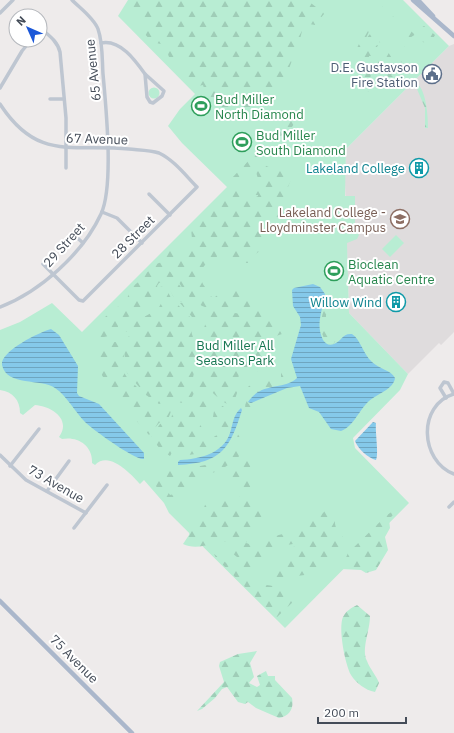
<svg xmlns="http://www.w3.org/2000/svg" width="454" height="733" viewBox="0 0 454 733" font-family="'IBM Plex Sans',sans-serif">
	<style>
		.education { fill: #dfdcdd }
		.green { fill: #b8edd3 }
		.forest { fill: url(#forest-firs) }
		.water { fill: url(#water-rules) }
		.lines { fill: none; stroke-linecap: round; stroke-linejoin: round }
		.minor { stroke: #bec6d1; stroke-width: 3.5 }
		.major { stroke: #aab7cb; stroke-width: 4.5 }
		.labels { text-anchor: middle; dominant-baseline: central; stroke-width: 4; stroke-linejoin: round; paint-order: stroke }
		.service-label { font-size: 13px; fill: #4e5e75; stroke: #fff; text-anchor: end }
		.street-label { font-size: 13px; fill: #444c58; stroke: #fff }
		.leisure-label { font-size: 13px; fill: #27864d; stroke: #fff; text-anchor: start }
		.culture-label { font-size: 13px; fill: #0d838f; stroke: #fff; text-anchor: end }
		.education-label { font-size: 13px; fill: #785e54; stroke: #fff; text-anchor: end }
		.park-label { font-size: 13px; fill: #177752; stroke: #fff }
	</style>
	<defs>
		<pattern id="forest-firs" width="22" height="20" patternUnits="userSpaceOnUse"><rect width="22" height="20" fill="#b8edd3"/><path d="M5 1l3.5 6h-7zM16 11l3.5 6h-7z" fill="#9fcdb7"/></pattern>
		<pattern id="water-rules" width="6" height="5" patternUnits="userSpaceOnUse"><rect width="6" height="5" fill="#85c9ea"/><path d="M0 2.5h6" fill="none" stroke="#6ea5c0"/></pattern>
	</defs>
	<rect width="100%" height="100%" fill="#eeebeb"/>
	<path class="education" d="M454,44V332L441,345L439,343L408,374L349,313L345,182L346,149L449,46Z"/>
	<g class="green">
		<path d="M128,0H403L449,46L346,149L345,196H355V230L359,235L357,239L347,243L349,313L408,374L400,390L353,438L355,448L409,503L285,628L169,513L164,503L144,480L140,484C131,474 109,450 95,465L92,463C93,445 77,436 62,439L59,437C72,419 51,406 35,405L23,415L20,413C20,400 13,392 0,390V330L20,322L52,303L82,332L227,187L182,143L168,126L180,109L195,94L118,16Z"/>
		<circle cx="154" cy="93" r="5.5"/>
		<path d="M396,235L404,243L390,257L382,249Z"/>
	</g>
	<g class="forest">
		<path d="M131,0H307L316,7L321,9L324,14L315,25L304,23L300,39L284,82L281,88L270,97L260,120C252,124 249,120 242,118C236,117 231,118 226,115C215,110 206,96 203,85L198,86L188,77L187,66L180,59L176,62C165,58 170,52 165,45L152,42L143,32L147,26V23C139,19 132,14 128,5Z"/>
		<path d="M389,0H392L398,10L393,24H390L395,11L392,5H388L374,21L365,40L370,34L384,28L386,32L380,38L385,36L388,52L393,60C384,59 383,64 381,71L377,76L372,75L369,78L361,76L366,64L378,58L387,51L384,41L380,43L378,39L370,47L378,45L375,51L377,56H369V59L365,61L363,58L368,49L337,80H333L336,73L355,54V52L373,16Z"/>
		<path d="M424,26L435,35L431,42C424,45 419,40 416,34L408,39L403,35L409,29L413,33Z"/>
		<path d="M405,46L408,47L405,55L411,64L415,66L413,73L396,57L398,52Z"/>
		<path d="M393,61H396L407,71L408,75L402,73L401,79L395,83L393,82L397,78L394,72L391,75L394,78L392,82H387L381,89L377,97L375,98L370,92L367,91V88L388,70Z"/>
		<path d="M414,82C427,86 428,119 428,128H425V108Z"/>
		<path d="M293,117L295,122C292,129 282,138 274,137L278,128Z"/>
		<path d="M261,150L264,151L260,160C271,172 271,166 283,167L292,177L279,209V220L275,229L277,233C271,235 268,241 264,247C259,253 254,253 248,263H235L226,259L221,260L220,259L221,247L215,242H210L218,253C217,259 212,265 205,265C199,271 200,281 205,287H210L208,294L212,297L208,308C191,303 179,287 174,270L170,269L163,260L168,251L172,249L176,252H183L192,239L191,228L227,191L234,187L238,193L241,192L242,194H249L243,198L252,199L258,196V195H251V193L258,179L255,168L248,169L235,181L230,180L256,153Z"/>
		<path d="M162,262L173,275L189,300L188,301L178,302L173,296L166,281L159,283L157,286L160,297C154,312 137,315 123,318L118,324V334L104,337L95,342L92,337L100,321L125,301C128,298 128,296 129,292C131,286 139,282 143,279V276L156,264Z"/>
		<path d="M165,286L171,298L193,320C189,329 192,339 199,346L192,383L195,391L190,401L183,403L169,401L159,404L146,395L127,373L123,343L130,335H144L139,331L126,332L124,325L137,321L158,309L163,300L160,287Z"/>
		<path d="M224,290H239L254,303C248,313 223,310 212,309L211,308L215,297Z"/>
		<path d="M188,302L206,310L244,314L257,304L263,303L261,309L274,317L282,334L273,337L266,343V354L274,362V366L252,373L248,372L220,341L204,338L202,334L206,322L202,319L192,317L180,303Z"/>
		<path d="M326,302L342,306L338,311L328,313L326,315V334L332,336L335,338L338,331L341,332L345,328V324L348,325V328L351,330L349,331H345L333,344H327C318,331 321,316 326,302Z"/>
		<path d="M109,342H119L124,353L123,371L128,379L136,386L143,396L154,404L153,406L154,411L162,415L166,407L171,406L172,409L168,419L159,423L149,435L112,393L89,352Z"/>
		<path d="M204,342L216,344L240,368L238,380L239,387L234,402L230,405C223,403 217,397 212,392C207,389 200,389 195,384Z"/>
		<path d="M281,370H283L285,384L266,388L252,398L249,397L246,389C248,386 254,383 257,383L258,386L266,384L264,379L274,381L281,377Z"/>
		<path d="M199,394L211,397L205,411H198L195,417L201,426L206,439L212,442L214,441L212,438L217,435L218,431H219L217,421L213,417L215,404L212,401L213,400L232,412C230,419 230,427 227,433C220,454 195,453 178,457H175L176,453L173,451L170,456L160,449L151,437L160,424L171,419L174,407H190Z"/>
		<path d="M246,398L249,399L247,402L249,404L259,402L260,399H265L268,401L260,410L256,409L250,411L245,408Z"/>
		<path d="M239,433L241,435L237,448L242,454C226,467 219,474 198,475L197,479L188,483L185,487L172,490L167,485L168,480L165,473L171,469L176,472C184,467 191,468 200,466C214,464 229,455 235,442C237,439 237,436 239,433Z"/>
		<path d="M249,456L252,463L246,475L253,494L252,499L264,507L263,516C253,520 258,529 253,535C250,538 248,539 246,543L253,545L255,549L261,545L264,539L290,532L323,513L329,506L336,512C334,525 334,527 343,536L341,549L326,569L319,573L297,576L288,581H269L267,578L270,572H274V565L284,561L285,556C289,554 289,552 292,549C299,540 307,538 317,539L320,528L312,536L301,538L293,544L280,546L258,566L248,570L251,573L249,574L234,564L237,557L232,553L233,545L229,541C215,542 197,551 183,544L189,535L191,524L202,513L205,505L212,500L225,499L227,497L224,493L229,488L232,489L231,496L233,498H239L242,491C239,485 233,479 229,473L244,458Z"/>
		<path d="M156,473L161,476L164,486L170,495L185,491L175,501L168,500L157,488L152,477Z"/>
		<path d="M393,511L395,513L389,519L390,528L385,537L388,550L376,570L366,573L361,570L341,569L348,553L387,515Z"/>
		<path d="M214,554L240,573L260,584L293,589L297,594L295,600L276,618L216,558Z"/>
		<path d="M357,605L370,616C370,631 361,649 367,661C370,669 376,675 379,683L375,692C365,690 356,683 351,675C345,664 338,628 343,617C346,611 351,608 357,605Z"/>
		<path d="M257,651L250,663L254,677L249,683L257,687L260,685L257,676L266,671L268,676H275V680L292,698C294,708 290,716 279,718L256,708L248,702L245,704L238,702L227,687L222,689L215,698L202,709L197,711L224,682L219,666L220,662L238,654Z"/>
	</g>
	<g class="water">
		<path d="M313,284L320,287L325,294C323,310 315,324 323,340C326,344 329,346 334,344C342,341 342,333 352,334C361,340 363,354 372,362C379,369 391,370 395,378C394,389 377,394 369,401C359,410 354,426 341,431L331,429L319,412L309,408L300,386L287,388L251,403L248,402C262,381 283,391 297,378L291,359L301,325L300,317L293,306L292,290L294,288Z"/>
		<path d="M51,329L59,335L78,366L77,393L79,396L99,404L144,453V459C136,461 92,429 85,422C75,412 67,396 55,388C41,378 7,387 2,365C0,351 40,332 51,329Z"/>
		<path d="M241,408L242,410C230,448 222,463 178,465V462L180,460C199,459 223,454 230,433C233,424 233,415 241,408Z"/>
		<path d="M373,422L376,423C375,432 379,455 376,460C368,458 358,449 355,441Z"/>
	</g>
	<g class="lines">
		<g class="minor">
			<path d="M0,13L13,0"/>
			<path d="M40,31L45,32C51,37 58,43 60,52L66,118V168"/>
			<path d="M101,43C120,39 135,60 145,74"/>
			<path d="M145,74L164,91L162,96L153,103L150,102L147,97Z"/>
			<path d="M0,88L22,51L31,40"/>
			<path d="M50,99H63"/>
			<path d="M0,104C37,161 71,144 129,149C138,150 150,150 159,153C174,160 186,176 197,187L83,301L79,300L43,264"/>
			<path d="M149,194L170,215"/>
			<path d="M102,212L117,218L142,243"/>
			<path d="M73,234L83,243"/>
			<path d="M0,307C40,292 83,253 101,214C114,186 106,107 103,74C102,60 103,43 98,29C94,18 80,8 72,0"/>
			<path d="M454,394C417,405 420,461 454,474"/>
			<path d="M446,398L440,388L444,382L448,383L454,394"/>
			<path d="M0,455L26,480L86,513"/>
			<path d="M10,466L39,429"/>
			<path d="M47,491L69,461"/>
			<path d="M449,507L454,502"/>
			<path d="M74,528L107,485"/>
		</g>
		<g class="major">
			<path d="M413,0L454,36"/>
			<path d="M418,0L433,16"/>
			<path d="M0,601L132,733"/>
		</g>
	</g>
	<defs>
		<symbol id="civic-ring" viewBox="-11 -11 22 22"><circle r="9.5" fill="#fff" stroke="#5c6f8a" stroke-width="1.5"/><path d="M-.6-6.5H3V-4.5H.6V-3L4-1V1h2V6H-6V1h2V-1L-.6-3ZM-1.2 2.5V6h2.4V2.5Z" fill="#5c6f8a"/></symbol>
		<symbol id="stadium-ring" viewBox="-11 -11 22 22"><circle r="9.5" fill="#fff" stroke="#2e9e5b" stroke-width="1.5"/><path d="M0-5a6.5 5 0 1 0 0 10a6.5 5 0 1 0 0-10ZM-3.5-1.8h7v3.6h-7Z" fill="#2e9e5b"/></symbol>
		<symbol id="building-ring" viewBox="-11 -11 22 22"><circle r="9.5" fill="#fff" stroke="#0f9aa8" stroke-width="1.5"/><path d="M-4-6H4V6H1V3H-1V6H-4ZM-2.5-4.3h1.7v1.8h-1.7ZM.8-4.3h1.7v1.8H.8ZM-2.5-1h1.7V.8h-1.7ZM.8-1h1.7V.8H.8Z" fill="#0f9aa8"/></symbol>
		<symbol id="university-ring" viewBox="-11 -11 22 22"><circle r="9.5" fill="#fff" stroke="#8d6e63" stroke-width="1.5"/><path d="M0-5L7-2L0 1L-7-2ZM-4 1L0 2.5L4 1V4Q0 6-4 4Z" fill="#8d6e63"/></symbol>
	</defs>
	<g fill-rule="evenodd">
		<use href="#civic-ring" x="421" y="63" width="22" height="22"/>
		<use href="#stadium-ring" x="190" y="95" width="22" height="22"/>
		<use href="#stadium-ring" x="231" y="131" width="22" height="22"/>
		<use href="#building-ring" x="408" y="157" width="22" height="22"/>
		<use href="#university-ring" x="389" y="208" width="22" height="22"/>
		<use href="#stadium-ring" x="323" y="260" width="22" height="22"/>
		<use href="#building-ring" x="385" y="291" width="22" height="22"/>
	</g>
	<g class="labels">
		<g class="service-label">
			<text x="418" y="67">D.E. Gustavson<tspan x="418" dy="15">Fire Station</tspan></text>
		</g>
		<g class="street-label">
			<text transform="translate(93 70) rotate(-96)">65 Avenue</text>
			<text transform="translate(97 139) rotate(2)">67 Avenue</text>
			<text transform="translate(133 237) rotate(-45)">28 Street</text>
			<text transform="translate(64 245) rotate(-48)">29 Street</text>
			<text transform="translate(56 484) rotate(30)">73 Avenue</text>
			<text transform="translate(74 659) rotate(45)">75 Avenue</text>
		</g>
		<g class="leisure-label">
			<text x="215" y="99">Bud Miller<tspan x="215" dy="15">North Diamond</tspan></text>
			<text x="256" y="135">Bud Miller<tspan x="256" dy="15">South Diamond</tspan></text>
			<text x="348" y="264">Bioclean<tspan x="348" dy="15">Aquatic Centre</tspan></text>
		</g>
		<g class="culture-label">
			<text x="405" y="168">Lakeland College</text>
			<text x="382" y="302">Willow Wind</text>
		</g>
		<g class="education-label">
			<text x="386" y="212">Lakeland College -<tspan x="386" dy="15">Lloydminster Campus</tspan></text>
		</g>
		<g class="park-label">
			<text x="235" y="345">Bud Miller All<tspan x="235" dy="15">Seasons Park</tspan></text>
		</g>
	</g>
	<g transform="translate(28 28) rotate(315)"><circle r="19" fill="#ffffff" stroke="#b4b7bc"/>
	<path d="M0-3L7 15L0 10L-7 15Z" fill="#1b57d8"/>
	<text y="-6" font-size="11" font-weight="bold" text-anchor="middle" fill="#444c58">N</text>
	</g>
	<path d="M318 717v6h88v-6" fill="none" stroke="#444c58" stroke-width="2"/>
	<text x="324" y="717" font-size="12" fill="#444c58" stroke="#ffffff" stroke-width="3" paint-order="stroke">200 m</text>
</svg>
